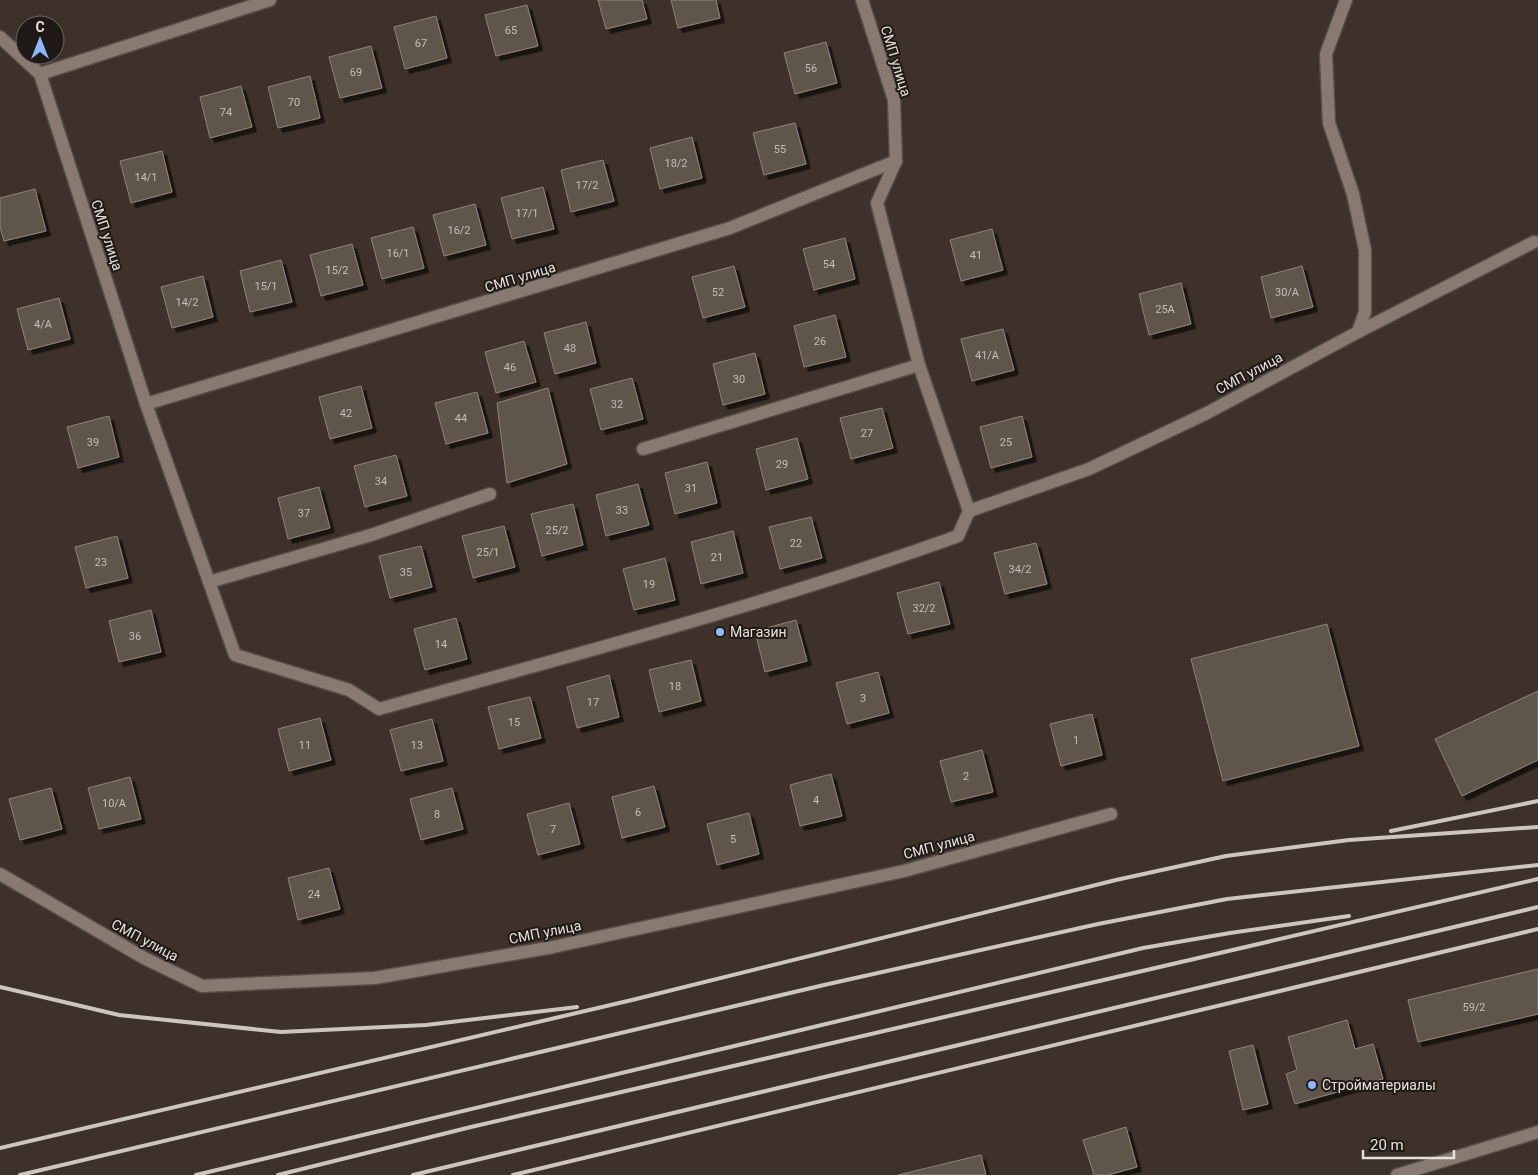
<svg xmlns="http://www.w3.org/2000/svg" width="1538" height="1175" viewBox="0 0 1538 1175" font-family="Roboto,sans-serif">
	<style>
		.building { fill: #61544b; stroke: #91837a; filter: url(#shadow) }
		.lines { fill: none; stroke-linecap: round; stroke-linejoin: round }
		.street-casing { stroke: #564d46; stroke-width: 15 }
		.street { stroke: #887a71; stroke-width: 12 }
		.rail { stroke: #cdc5bf; stroke-width: 4 }
		.poi-dot { fill: #8eb9fc; stroke: #201a16; stroke-width: 2 }
		.labels { text-anchor: middle; dominant-baseline: central; stroke-width: 4; stroke-linejoin: round; paint-order: stroke }
		.number-label { font-size: 11px; fill: #c6beb7 }
		.street-label { font-size: 14px; fill: #e8e1db; stroke: #201a16 }
		.poi-label { font-size: 14px; fill: #e8e1db; stroke: #201a16; text-anchor: start }
	</style>
	<defs>
		<filter id="shadow"><feDropShadow dx="4.5" dy="4.5" stdDeviation="0" flood-color="#0009"/></filter>
	</defs>
	<rect width="100%" height="100%" fill="#3d3129"/>
	<g class="building">
		<path d="M598,0H642L647,19L606,29Z"/>
		<path d="M671,0H716L720,18L678,28Z"/>
		<path d="M527,5L538,46L496,56L485,15Z"/>
		<path d="M436,16L447,58L405,69L394,27Z"/>
		<path d="M826,42L837,83L795,94L784,53Z"/>
		<path d="M371,46L382,88L340,98L329,57Z"/>
		<path d="M310,76L320,118L278,128L268,87Z"/>
		<path d="M241,86L252,127L210,138L200,97Z"/>
		<path d="M795,123L806,164L764,175L753,133Z"/>
		<path d="M692,137L702,178L660,189L650,148Z"/>
		<path d="M162,151L172,192L131,203L120,161Z"/>
		<path d="M603,160L614,201L571,212L561,170Z"/>
		<path d="M543,187L554,229L512,239L501,198Z"/>
		<path d="M35,189L46,231L4,241L0,227V198Z"/>
		<path d="M475,204L486,245L444,256L433,215Z"/>
		<path d="M413,227L424,268L382,279L371,238Z"/>
		<path d="M992,229L1003,270L961,281L950,240Z"/>
		<path d="M845,238L855,279L814,290L803,249Z"/>
		<path d="M352,244L363,285L321,296L310,255Z"/>
		<path d="M281,260L292,302L250,312L240,271Z"/>
		<path d="M734,266L745,307L703,318L692,277Z"/>
		<path d="M1302,266L1313,307L1271,318L1261,277Z"/>
		<path d="M203,276L213,317L172,328L161,287Z"/>
		<path d="M1181,283L1191,324L1149,335L1139,294Z"/>
		<path d="M59,298L70,339L28,350L17,309Z"/>
		<path d="M835,315L846,357L804,367L794,326Z"/>
		<path d="M586,322L596,363L555,374L544,333Z"/>
		<path d="M1003,329L1014,370L972,381L961,339Z"/>
		<path d="M524,341L536,382L496,393L485,352Z"/>
		<path d="M755,353L765,394L723,405L713,364Z"/>
		<path d="M632,378L643,419L601,430L590,389Z"/>
		<path d="M361,386L372,428L330,439L319,397Z"/>
		<path d="M548,388L567,464L507,483L497,403Z"/>
		<path d="M477,392L488,433L446,444L435,403Z"/>
		<path d="M882,408L893,448L851,459L840,418Z"/>
		<path d="M109,416L119,457L78,468L67,427Z"/>
		<path d="M1022,416L1032,457L991,468L980,427Z"/>
		<path d="M797,438L808,479L766,490L756,449Z"/>
		<path d="M396,455L407,496L365,507L354,466Z"/>
		<path d="M707,462L717,503L675,514L665,473Z"/>
		<path d="M638,484L649,525L606,536L596,495Z"/>
		<path d="M319,487L330,528L288,539L278,498Z"/>
		<path d="M573,504L583,545L542,556L531,514Z"/>
		<path d="M811,517L822,558L780,569L769,527Z"/>
		<path d="M504,526L515,567L473,578L462,536Z"/>
		<path d="M733,531L743,573L701,584L691,542Z"/>
		<path d="M117,536L128,578L86,588L75,547Z"/>
		<path d="M1036,543L1047,584L1005,594L994,553Z"/>
		<path d="M421,546L432,587L390,598L379,556Z"/>
		<path d="M665,558L675,600L634,610L623,569Z"/>
		<path d="M939,582L950,624L908,634L897,593Z"/>
		<path d="M151,610L161,652L119,662L109,621Z"/>
		<path d="M456,618L467,659L425,670L414,629Z"/>
		<path d="M796,620L807,661L765,672L755,631Z"/>
		<path d="M1327,624L1359,746L1223,781L1191,659Z"/>
		<path d="M691,660L701,701L659,712L649,670Z"/>
		<path d="M878,672L889,713L847,724L836,683Z"/>
		<path d="M609,675L619,717L577,728L567,687Z"/>
		<path d="M1538,691V760L1462,796L1435,739Z"/>
		<path d="M530,697L541,738L499,749L488,707Z"/>
		<path d="M1092,714L1102,755L1061,766L1050,724Z"/>
		<path d="M320,718L331,760L289,771L278,729Z"/>
		<path d="M432,719L443,761L401,771L390,730Z"/>
		<path d="M982,750L993,792L951,802L940,761Z"/>
		<path d="M831,774L842,816L800,826L790,785Z"/>
		<path d="M130,777L141,819L99,829L88,788Z"/>
		<path d="M654,786L665,827L622,838L612,797Z"/>
		<path d="M51,788L62,829L20,840L9,799Z"/>
		<path d="M452,788L463,829L421,840L410,799Z"/>
		<path d="M569,803L580,844L538,855L527,814Z"/>
		<path d="M749,813L759,854L717,865L707,824Z"/>
		<path d="M329,868L340,909L298,920L288,878Z"/>
		<path d="M1538,969V1014L1418,1042L1408,1000Z"/>
		<path d="M1347,1020L1355,1049L1373,1044L1383,1079L1295,1104L1286,1074L1297,1070L1288,1037Z"/>
		<path d="M1253,1045L1268,1104L1243,1110L1229,1051Z"/>
		<path d="M1126,1127L1137,1167L1108,1175H1094L1083,1140Z"/>
		<path d="M981,1155L986,1175H898Z"/>
	</g>
	<g class="lines">
		<defs>
			<g id="street">
				<path d="M1346,0L1326,54L1329,123L1353,194L1365,250V312L1358,332"/>
				<path d="M0,37L40,74L146,404L235,655L349,690L379,709C573,655 769,604 958,536L969,511L919,365L877,203L896,161L894,100L862,0"/>
				<path d="M40,74L270,0"/>
				<path d="M146,404L730,228L896,161"/>
				<path d="M643,449L919,365"/>
				<path d="M969,511L1089,469L1207,413L1358,332L1534,242"/>
				<path d="M209,582L371,535L490,494"/>
				<path d="M0,874L144,958L202,986L375,978L553,947L904,871L1111,814"/>
				<path d="M1397,1175L1538,1132"/>
			</g>
		</defs>
		<use href="#street" class="street-casing"/>
		<use href="#street" class="street"/>
		<g class="rail">
			<path d="M1391,831L1538,801"/>
			<path d="M0,987L119,1015L281,1032L426,1025L577,1007"/>
			<path d="M0,1148L632,1000L1116,880L1226,856L1349,840L1538,827"/>
			<path d="M20,1175L824,985L1098,924L1227,899L1538,865"/>
			<path d="M196,1175L1143,948L1230,933L1349,916"/>
			<path d="M278,1175L471,1127L1538,879"/>
			<path d="M413,1175L1538,907"/>
			<path d="M513,1175L1538,929"/>
		</g>
	</g>
	<g class="poi-dot">
		<circle cx="720" cy="632" r="5"/>
		<circle cx="1312" cy="1085" r="5"/>
	</g>
	<g class="labels">
		<g class="number-label">
			<text x="511" y="30">65</text>
			<text x="421" y="43">67</text>
			<text x="811" y="68">56</text>
			<text x="356" y="72">69</text>
			<text x="294" y="102">70</text>
			<text x="226" y="112">74</text>
			<text x="780" y="149">55</text>
			<text x="676" y="163">18/2</text>
			<text x="146" y="177">14/1</text>
			<text x="587" y="185">17/2</text>
			<text x="527" y="213">17/1</text>
			<text x="459" y="230">16/2</text>
			<text x="398" y="253">16/1</text>
			<text x="976" y="255">41</text>
			<text x="829" y="264">54</text>
			<text x="337" y="270">15/2</text>
			<text x="266" y="286">15/1</text>
			<text x="718" y="292">52</text>
			<text x="1287" y="292">30/А</text>
			<text x="187" y="302">14/2</text>
			<text x="1165" y="309">25А</text>
			<text x="43" y="324">4/А</text>
			<text x="820" y="341">26</text>
			<text x="570" y="348">48</text>
			<text x="987" y="355">41/А</text>
			<text x="510" y="367">46</text>
			<text x="739" y="379">30</text>
			<text x="617" y="404">32</text>
			<text x="346" y="413">42</text>
			<text x="461" y="418">44</text>
			<text x="867" y="433">27</text>
			<text x="93" y="442">39</text>
			<text x="1006" y="442">25</text>
			<text x="782" y="464">29</text>
			<text x="381" y="481">34</text>
			<text x="691" y="488">31</text>
			<text x="622" y="510">33</text>
			<text x="304" y="513">37</text>
			<text x="557" y="530">25/2</text>
			<text x="796" y="543">22</text>
			<text x="488" y="552">25/1</text>
			<text x="717" y="557">21</text>
			<text x="101" y="562">23</text>
			<text x="1020" y="569">34/2</text>
			<text x="406" y="572">35</text>
			<text x="649" y="584">19</text>
			<text x="924" y="608">32/2</text>
			<text x="135" y="636">36</text>
			<text x="441" y="644">14</text>
			<text x="675" y="686">18</text>
			<text x="863" y="698">3</text>
			<text x="593" y="702">17</text>
			<text x="514" y="722">15</text>
			<text x="1076" y="740">1</text>
			<text x="305" y="745">11</text>
			<text x="417" y="745">13</text>
			<text x="966" y="776">2</text>
			<text x="816" y="800">4</text>
			<text x="114" y="803">10/А</text>
			<text x="638" y="812">6</text>
			<text x="437" y="814">8</text>
			<text x="553" y="829">7</text>
			<text x="733" y="839">5</text>
			<text x="314" y="894">24</text>
			<text x="1474" y="1007">59/2</text>
		</g>
		<g class="street-label">
			<text transform="translate(896 61) rotate(73)">СМП улица</text>
			<text transform="translate(107 235) rotate(72)">СМП улица</text>
			<text transform="translate(520 277) rotate(-17)">СМП улица</text>
			<text transform="translate(1249 373) rotate(-28)">СМП улица</text>
			<text transform="translate(939 845) rotate(-15)">СМП улица</text>
			<text transform="translate(545 932) rotate(-11)">СМП улица</text>
			<text transform="translate(145 940) rotate(28)">СМП улица</text>
		</g>
		<g class="poi-label">
			<text x="730" y="632">Магазин</text>
			<text x="1322" y="1085">Стройматериалы</text>
		</g>
	</g>
	<g transform="translate(40 40)"><circle r="24" fill="#201a16" stroke="#706a65"/>
	<path d="M0-4L9 19L0 12L-9 19Z" fill="#8eb9fc"/>
	<text y="-8" font-size="14" font-weight="bold" text-anchor="middle" fill="#e8e1db">С</text>
	</g>
	<path d="M1363 1150v8h91v-8" fill="none" stroke="#e8e1db" stroke-width="2.5"/>
	<text x="1370" y="1150" font-size="15" fill="#e8e1db" stroke="#201a16" stroke-width="4" paint-order="stroke">20 m</text>
</svg>
